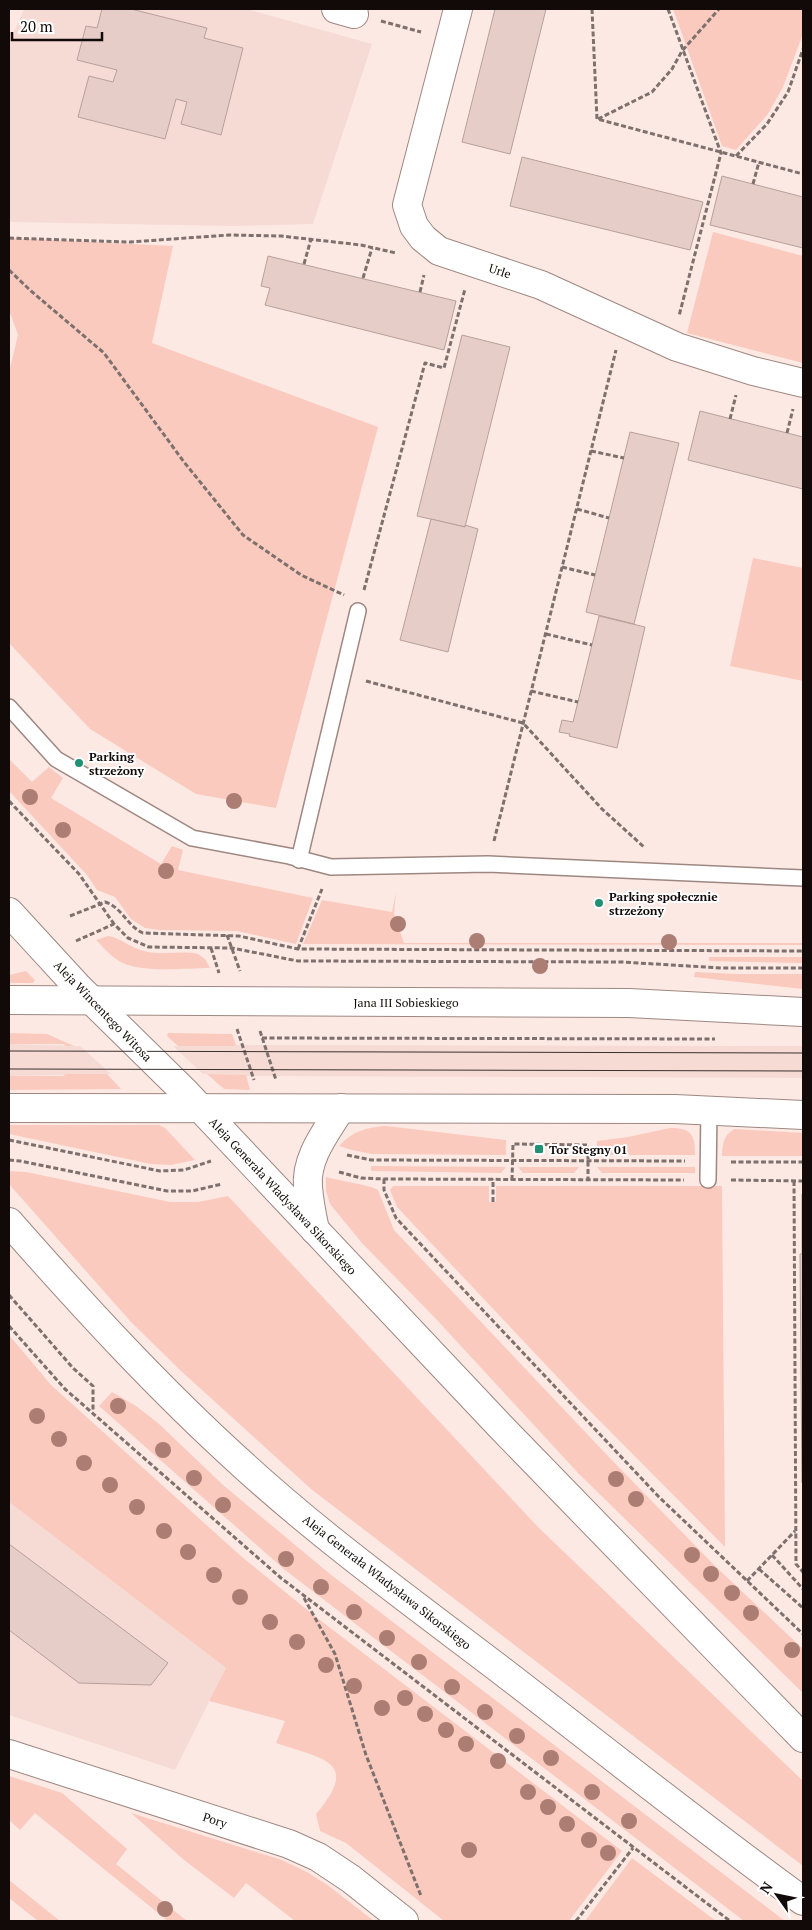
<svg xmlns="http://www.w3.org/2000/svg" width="812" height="1930" viewBox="0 0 812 1930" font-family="'PT Serif',serif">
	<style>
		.built { fill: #f6dbd5 }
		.green { fill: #fbcabe }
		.building { fill: #e6cdc7; stroke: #b8a09a }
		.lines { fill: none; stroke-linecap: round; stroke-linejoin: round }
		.lane-casing { stroke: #9e8781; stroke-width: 18 }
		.street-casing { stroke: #9e8781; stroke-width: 30 }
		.secondary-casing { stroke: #9e8781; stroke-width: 30 }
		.primary-casing { stroke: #9e8781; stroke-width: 30 }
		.path { stroke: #7d706d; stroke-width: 3; stroke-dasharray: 5 2.5; stroke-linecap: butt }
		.lane { stroke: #fff; stroke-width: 15 }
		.street { stroke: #fff; stroke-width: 28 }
		.secondary { stroke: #fff; stroke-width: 28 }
		.primary { stroke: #fff; stroke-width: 28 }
		.tram { stroke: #3a302e; stroke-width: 1 }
		.tree { fill: #ac7d73 }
		.poi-dot { fill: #209173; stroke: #fff; stroke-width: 2 }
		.labels { text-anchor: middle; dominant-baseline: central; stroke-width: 4; stroke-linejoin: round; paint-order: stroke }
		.street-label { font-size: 12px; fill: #120a09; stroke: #fff }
		.poi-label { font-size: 12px; font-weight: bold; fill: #120a09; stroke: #fff; text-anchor: start }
	</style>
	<rect width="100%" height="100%" fill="#fde9e4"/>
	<g class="built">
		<path d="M24,9H247L372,44L313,224L231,226L9,222V43Z"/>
		<path d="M9,1044L80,1046L111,1074L9,1076Z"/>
		<path d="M236,1045L803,1046V1078L246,1076L245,1075L203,1074L173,1046H235Z"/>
		<path d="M9,1502L226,1668L175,1770L9,1715Z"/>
	</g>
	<g class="green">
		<path d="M673,9H803V34L783,87L768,114L736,150L722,146Z"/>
		<path d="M713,232L803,256V363L687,333Z"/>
		<path d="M9,238L173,246L152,343L378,427L276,808L196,794L90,729L9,643V372L18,335L9,310Z"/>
		<path d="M753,558L803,568V681L730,666Z"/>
		<path d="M9,759L32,782L49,767L63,778L51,798L161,864L172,846L183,850L178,870L313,898L296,944L237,931L160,930L145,928L131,919L115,897L97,890L87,875L9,791Z"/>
		<path d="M396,892L394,914L404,943H803V945L303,944L322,900L392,912Z"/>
		<path d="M108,936C121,938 131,948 144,951C161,956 181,950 198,954L205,959L210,968C188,968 143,973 123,963C112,958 105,949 96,940Z"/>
		<path d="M709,957H803V963L709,961Z"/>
		<path d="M26,971L35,980L33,983H9V975Z"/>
		<path d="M695,972L737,974H803V989L694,977Z"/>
		<path d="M9,1033L47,1034L74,1046H65L64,1044H9Z"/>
		<path d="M168,1033L232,1034L236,1045L235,1046H178L167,1036Z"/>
		<path d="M65,1074H107L121,1089L9,1090V1076H64Z"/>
		<path d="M207,1074L246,1075L250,1090L224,1089Z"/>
		<path d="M9,1125H159L165,1128L195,1160L171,1165L151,1164L9,1134Z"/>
		<path d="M386,1126L506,1140V1155L372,1154L352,1150L339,1146C352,1131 368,1127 386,1126Z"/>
		<path d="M670,1128C692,1128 695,1135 695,1155H597V1141L628,1137Z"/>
		<path d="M734,1129L803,1133V1156H722C722,1144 724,1135 734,1129Z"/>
		<path d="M371,1166L506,1167L501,1173L371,1171Z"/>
		<path d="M518,1167H579L574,1173H523Z"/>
		<path d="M597,1167H695V1173H602Z"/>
		<path d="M9,1171L26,1172L170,1202H198L228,1196L539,1528L803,1781V1866L311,1489L181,1371L131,1322L9,1184Z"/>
		<path d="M326,1177C336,1180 374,1186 378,1190L394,1230L607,1455L715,1566L803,1649V1693L579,1474L436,1319L362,1243L330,1204L326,1191Z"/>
		<path d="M393,1186H489V1202H496V1186H722L725,1547L579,1400L397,1207L390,1190Z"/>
		<path d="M9,1335L51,1385L242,1557L316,1617L622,1851L569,1921H444L346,1843L320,1831L316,1814C362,1760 321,1759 276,1743L285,1721L209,1701L226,1668L9,1502Z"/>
		<path d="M112,1392L136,1406L158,1423L223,1485L330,1574L785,1921H744L285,1570L99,1406Z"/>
		<path d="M9,1776L62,1793L127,1849L116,1864L187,1921H168L35,1813L20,1830L9,1820Z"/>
		<path d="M131,1813L282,1860L307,1872L329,1886L374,1921H295L246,1883L234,1898L184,1860Z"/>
		<path d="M632,1858L716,1921H585Z"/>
		<path d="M9,1880L60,1921H38L9,1898Z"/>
	</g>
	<g class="building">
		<path d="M102,9H131L207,28L204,38L243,48L221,135L181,124L187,102L176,99L165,139L78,117L89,76L113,82L117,70L77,60L86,26L97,28Z"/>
		<path d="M495,9H546L510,154L462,142Z"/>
		<path d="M522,157L703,202L690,250L510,206Z"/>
		<path d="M722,176L803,197V248L710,225Z"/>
		<path d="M268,256L456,301L444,350L265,305L270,288L261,286Z"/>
		<path d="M462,335L510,347L465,527L417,516Z"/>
		<path d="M700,411L803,437V489L688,460Z"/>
		<path d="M630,432L679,443L634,624L586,612Z"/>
		<path d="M431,519L465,527V525L478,529L448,652L400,640Z"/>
		<path d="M599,616L645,627L617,748L569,736L570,734L559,732L562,720L573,722Z"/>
		<path d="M802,1194H803V1482L802,1483L800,1254H802Z"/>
		<path d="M9,1544L168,1663L151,1685L79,1683L9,1630Z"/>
	</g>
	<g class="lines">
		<defs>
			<g id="lane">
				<path d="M9,707L56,759L192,838L289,856L331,867L488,864L803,878"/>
				<path d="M299,860L358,611"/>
				<path d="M708,1180L709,1110"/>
			</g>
			<g id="street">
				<path d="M336,9L354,14"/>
				<path d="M458,9L407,205L414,226L423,238L439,251L541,285L677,347L753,371L803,383"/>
				<path d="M9,1754L289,1844L318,1857L351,1879L404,1921"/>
			</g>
			<g id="secondary">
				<path d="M9,1000L629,1003L803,1012"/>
				<path d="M9,1108L675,1109L803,1115"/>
			</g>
			<g id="primary">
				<path d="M9,912L77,986L186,1093L500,1426L803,1738"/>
				<path d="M9,1222C83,1306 159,1389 242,1464C324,1539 414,1604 502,1671C602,1748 701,1827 803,1901"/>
				<path d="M315,1230C312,1216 309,1201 308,1187C305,1158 327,1131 341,1108"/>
			</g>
		</defs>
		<use href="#lane" class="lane-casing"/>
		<use href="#street" class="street-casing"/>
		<use href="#secondary" class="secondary-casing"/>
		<use href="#primary" class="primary-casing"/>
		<g class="path">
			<path d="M592,9L597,119L803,174"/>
			<path d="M668,9L721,153L679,316"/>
			<path d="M381,21L421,32"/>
			<path d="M598,119L652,92L672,69L682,51L719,9"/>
			<path d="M736,156L767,124L788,92L803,49"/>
			<path d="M753,184L759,162"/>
			<path d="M9,238L130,242L229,235L281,236L361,245L396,253"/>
			<path d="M304,264L311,239"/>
			<path d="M9,270L31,291L104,353L184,462L243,535L301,575L344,595"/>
			<path d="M363,278L372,248"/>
			<path d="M420,292L424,275"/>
			<path d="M730,419L736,395"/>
			<path d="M787,433L793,409"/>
			<path d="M591,451L624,458"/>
			<path d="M577,509L609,518"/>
			<path d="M562,567L595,575"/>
			<path d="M364,590L425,363L444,368L465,289"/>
			<path d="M546,634L592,645"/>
			<path d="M366,681L523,723L602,809L644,847"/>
			<path d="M531,691L578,702"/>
			<path d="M9,801L79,874L114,924"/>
			<path d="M494,841L616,350"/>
			<path d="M70,916L105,902C122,907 127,926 143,933L239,936L298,949L803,951"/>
			<path d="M227,935L240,971"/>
			<path d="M76,941L114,924L128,938L149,947L232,948L298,961L622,962L721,968H803"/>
			<path d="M211,948L219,973"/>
			<path d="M298,949L322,889"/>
			<path d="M237,1029L254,1080"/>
			<path d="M260,1031L276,1080"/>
			<path d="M262,1038L715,1039"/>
			<path d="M9,1140L160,1171L184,1170L211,1161"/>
			<path d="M347,1155L371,1160L685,1161"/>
			<path d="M9,1160L20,1161L167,1191H192L222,1184"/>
			<path d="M731,1162H803"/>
			<path d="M339,1172L361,1178L384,1179L684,1180"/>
			<path d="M384,1179V1190L396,1218L659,1497L803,1634"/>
			<path d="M512,1180L513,1144L588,1145V1179"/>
			<path d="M731,1180L803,1181"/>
			<path d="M794,1181L796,1564L803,1572"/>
			<path d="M493,1202V1179"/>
			<path d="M9,1295L73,1368L93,1386V1411"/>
			<path d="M9,1326L65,1389L281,1578L730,1921"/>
			<path d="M772,1555L803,1589"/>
			<path d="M759,1569L803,1608"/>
			<path d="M747,1581L795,1531"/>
			<path d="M304,1598L335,1654L366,1755L421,1896"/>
			<path d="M576,1921L633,1848"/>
		</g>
		<use href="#lane" class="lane"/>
		<use href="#street" class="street"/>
		<use href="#secondary" class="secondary"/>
		<use href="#primary" class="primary"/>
		<g class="tram">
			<path d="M9,1051L803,1053"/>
			<path d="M9,1069L803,1071"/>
		</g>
	</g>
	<g class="tree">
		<circle cx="30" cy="797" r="8"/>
		<circle cx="234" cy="801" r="8"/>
		<circle cx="63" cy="830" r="8"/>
		<circle cx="166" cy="871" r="8"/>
		<circle cx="398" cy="924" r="8"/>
		<circle cx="477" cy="941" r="8"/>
		<circle cx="669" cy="942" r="8"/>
		<circle cx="540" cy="966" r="8"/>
		<circle cx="118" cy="1406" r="8"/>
		<circle cx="37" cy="1416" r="8"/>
		<circle cx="59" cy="1439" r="8"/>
		<circle cx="163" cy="1450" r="8"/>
		<circle cx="84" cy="1463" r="8"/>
		<circle cx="194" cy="1478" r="8"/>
		<circle cx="616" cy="1479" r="8"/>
		<circle cx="110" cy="1485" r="8"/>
		<circle cx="636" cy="1499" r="8"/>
		<circle cx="223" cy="1505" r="8"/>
		<circle cx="137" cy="1507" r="8"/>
		<circle cx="164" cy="1531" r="8"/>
		<circle cx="188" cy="1552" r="8"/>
		<circle cx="692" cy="1555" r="8"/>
		<circle cx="286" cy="1559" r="8"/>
		<circle cx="711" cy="1574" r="8"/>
		<circle cx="214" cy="1575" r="8"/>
		<circle cx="321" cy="1587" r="8"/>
		<circle cx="732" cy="1593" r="8"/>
		<circle cx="240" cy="1597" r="8"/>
		<circle cx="354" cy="1612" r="8"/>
		<circle cx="751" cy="1613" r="8"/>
		<circle cx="270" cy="1622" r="8"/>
		<circle cx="387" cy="1638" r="8"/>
		<circle cx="297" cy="1642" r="8"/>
		<circle cx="792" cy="1650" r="8"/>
		<circle cx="419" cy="1662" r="8"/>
		<circle cx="326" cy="1665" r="8"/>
		<circle cx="354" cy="1686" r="8"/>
		<circle cx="452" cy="1687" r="8"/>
		<circle cx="405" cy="1698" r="8"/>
		<circle cx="382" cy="1708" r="8"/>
		<circle cx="485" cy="1712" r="8"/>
		<circle cx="425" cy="1714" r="8"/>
		<circle cx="446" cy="1730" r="8"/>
		<circle cx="517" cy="1736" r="8"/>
		<circle cx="466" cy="1744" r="8"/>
		<circle cx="551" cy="1758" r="8"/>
		<circle cx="498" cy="1761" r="8"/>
		<circle cx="528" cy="1792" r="8"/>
		<circle cx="592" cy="1792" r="8"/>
		<circle cx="548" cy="1807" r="8"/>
		<circle cx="629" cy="1821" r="8"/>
		<circle cx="567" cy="1824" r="8"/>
		<circle cx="589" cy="1840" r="8"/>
		<circle cx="469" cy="1850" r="8"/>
		<circle cx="608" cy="1853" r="8"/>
		<circle cx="165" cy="1909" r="8"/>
	</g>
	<g class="poi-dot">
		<circle cx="79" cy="763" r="5"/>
		<circle cx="599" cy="903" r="5"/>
		<rect x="534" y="1144" width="10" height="10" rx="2.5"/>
	</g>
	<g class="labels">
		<g class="street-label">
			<text transform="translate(500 271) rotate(18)">Urle</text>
			<text x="406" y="1002">Jana III Sobieskiego</text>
			<text transform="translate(103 1011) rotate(46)">Aleja Wincentego Witosa</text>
			<text transform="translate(283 1196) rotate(47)">Aleja Generała Władysława Sikorskiego</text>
			<text transform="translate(387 1582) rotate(38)">Aleja Generała Władysława Sikorskiego</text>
			<text transform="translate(215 1820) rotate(18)">Pory</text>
		</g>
		<g class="poi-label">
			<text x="89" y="756">Parking<tspan x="89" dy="14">strzeżony</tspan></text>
			<text x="609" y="896">Parking społecznie<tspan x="609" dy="14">strzeżony</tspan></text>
			<text x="549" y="1149">Tor Stegny 01</text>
		</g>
	</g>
	<rect width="812" height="1930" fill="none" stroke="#120a09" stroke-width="20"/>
	<g transform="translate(777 1895) rotate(303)" stroke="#ffffff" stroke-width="4" paint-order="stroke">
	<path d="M0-4L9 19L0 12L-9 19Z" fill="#120a09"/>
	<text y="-8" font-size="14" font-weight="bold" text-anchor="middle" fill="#120a09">N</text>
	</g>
	<path d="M12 32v8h90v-8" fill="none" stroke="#120a09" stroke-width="2.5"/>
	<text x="20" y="32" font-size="15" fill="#120a09" stroke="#ffffff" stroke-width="4" paint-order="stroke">20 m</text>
</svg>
